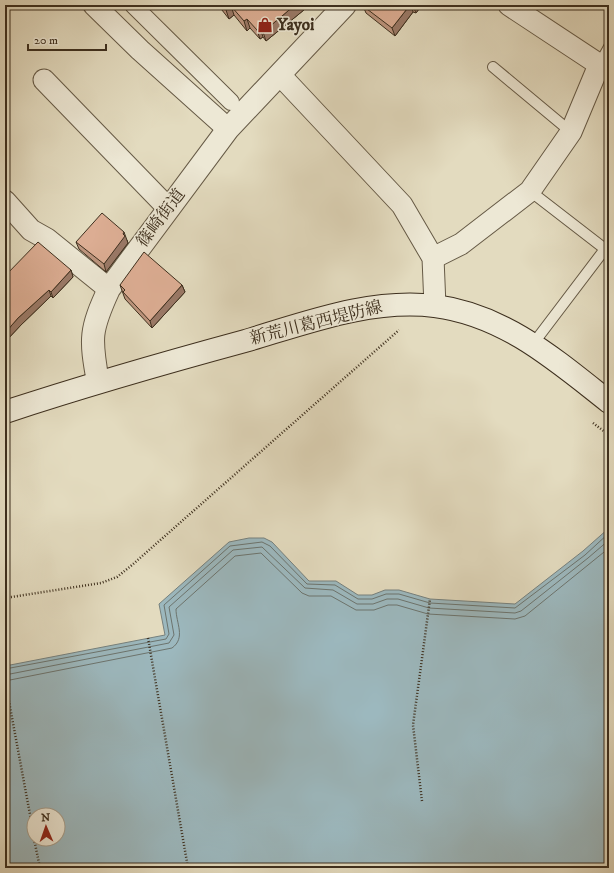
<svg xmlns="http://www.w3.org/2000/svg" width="614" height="873" viewBox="0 0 614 873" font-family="'IM FELL DW Pica','Noto Serif JP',serif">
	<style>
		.water { fill: #9cb8be; stroke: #76817e; fill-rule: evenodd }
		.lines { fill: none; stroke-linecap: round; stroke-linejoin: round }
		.shore { stroke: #6c746e; stroke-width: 1 }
		.service-casing { stroke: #665a46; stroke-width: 12 }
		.pedestrian-casing { stroke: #665a46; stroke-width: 18 }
		.minor-casing { stroke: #665a46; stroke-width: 23 }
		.tertiary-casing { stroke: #665a46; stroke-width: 24 }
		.secondary-casing { stroke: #3d2f1e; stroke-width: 24 }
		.path { stroke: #3d2f1e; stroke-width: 2.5; stroke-dasharray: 1 2; stroke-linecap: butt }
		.service { stroke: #ede8d5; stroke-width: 10 }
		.pedestrian { stroke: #ede8d5; stroke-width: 16 }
		.minor { stroke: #ede8d5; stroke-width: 21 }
		.tertiary { stroke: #ede8d5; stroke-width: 22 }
		.secondary { stroke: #ede8d5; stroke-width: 22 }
		.wall { fill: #bd957e; stroke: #3d2f1e }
		.shaded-wall { fill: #9a7967; stroke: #3d2f1e }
		.building { fill: #dcad93; stroke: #3d2f1e }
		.labels { text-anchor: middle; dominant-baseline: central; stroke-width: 3; stroke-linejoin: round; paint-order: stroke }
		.poi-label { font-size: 17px; font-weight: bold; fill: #3d2f1e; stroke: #ede8d5; text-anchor: start }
		.street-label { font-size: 17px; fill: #3d2f1e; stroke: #ede8d5 }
	</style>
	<rect width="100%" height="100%" fill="#e3dbbf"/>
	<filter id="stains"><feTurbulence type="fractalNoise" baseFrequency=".005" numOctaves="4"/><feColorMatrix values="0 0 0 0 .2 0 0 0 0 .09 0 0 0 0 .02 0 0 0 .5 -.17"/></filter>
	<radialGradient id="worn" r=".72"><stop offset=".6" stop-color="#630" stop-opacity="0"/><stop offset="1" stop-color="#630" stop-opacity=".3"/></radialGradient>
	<path class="water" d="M609,528V868H5V666L165,635L159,604L229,542L249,538H264L272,542L309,581H336L358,595H372L385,590H399L430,599L515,604L583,551ZM34,815H58V839H34Z"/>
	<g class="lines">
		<g class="shore">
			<path d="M5,669L166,639L169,634L164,605L230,546L262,542L270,546L307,584L335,585L358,599H372L386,594H399L430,603L515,608L585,555L609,533"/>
			<path d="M5,675L169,643L174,635L169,607L233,550L262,547L305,588L333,590L357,604H373L387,599H398L429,608L515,613L521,611L588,558L609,540"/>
			<path d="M5,681L172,648C186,638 176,623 176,609L235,556L261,553L302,593L309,596H331L356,610H374L388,605H397L428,614L515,619L525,616L609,548"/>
		</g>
		<defs>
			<g id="service">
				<path d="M599,65L609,47"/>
				<path d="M493,67L571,132"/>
				<path d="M530,191L605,249L533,344"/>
			</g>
			<path id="pedestrian" d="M133,5L231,102"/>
			<g id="minor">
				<path d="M94,5L140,50L228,129"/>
				<path d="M509,5L609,71"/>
				<path d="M280,75L402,205L433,258L435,306"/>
				<path d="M44,80L168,208"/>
				<path d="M5,201L31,230L47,239L109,289"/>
				<path d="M433,258L461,244L530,191L571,132L599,65"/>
			</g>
			<path id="tertiary" d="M98,382C90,338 90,330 109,289L228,129L345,5"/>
			<path id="secondary" d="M5,412C84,386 164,363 245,341C306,323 371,298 435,306C505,315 557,361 609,402"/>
		</defs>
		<use href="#service" class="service-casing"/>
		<use href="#pedestrian" class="pedestrian-casing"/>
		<use href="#minor" class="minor-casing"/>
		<use href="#tertiary" class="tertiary-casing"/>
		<use href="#secondary" class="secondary-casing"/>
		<g class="path">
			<path d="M593,423L609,435"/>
			<path d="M5,598L101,583L117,577L132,565L399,330"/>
			<path d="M148,638L188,868"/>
			<path d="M5,680L34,836"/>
			<path d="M422,801L413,725L430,599"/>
			<path d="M34,839L40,868"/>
		</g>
		<use href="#service" class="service"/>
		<use href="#pedestrian" class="pedestrian"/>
		<use href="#minor" class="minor"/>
		<use href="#tertiary" class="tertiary"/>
		<use href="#secondary" class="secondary"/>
	</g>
	<g class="wall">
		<path d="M218,5H310L266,41L263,37L260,39L250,28L247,31L234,15L229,19Z"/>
		<path d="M364,5H422L416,13L413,12L395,36L366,13L363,6Z"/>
		<path d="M127,240L128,243L106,272L79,249L76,242Z"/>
		<path d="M71,270L73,277L53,298L51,296L21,325L5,342V276Z"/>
		<path d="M120,285H182L185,292L152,328L125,299Z"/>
	</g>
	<g class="shaded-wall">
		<path d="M295,5H310L266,41L263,32Z"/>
		<path d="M410,5H411L413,12L395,36L392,28Z"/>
		<path d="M414,5H422L416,13L413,6Z"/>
		<path d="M231,6L234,15L229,19L226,10Z"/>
		<path d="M247,19L250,28L247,31L244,21Z"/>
		<path d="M260,28L263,37L260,39L257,30Z"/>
		<path d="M124,232L128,243L106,272L104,264Z"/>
		<path d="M71,270L73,277L53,298L51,292Z"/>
		<path d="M182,285L185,292L152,328L150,321Z"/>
		<path d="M49,290L51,296L21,325L5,342V333L18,318Z"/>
	</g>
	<g class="building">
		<path d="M222,5H295L263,32L260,28L257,30L247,19L244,21L231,6L226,10Z"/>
		<path d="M364,5H410L392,28L363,6Z"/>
		<path d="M102,213L124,232L123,234L125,236L104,264L76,242Z"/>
		<path d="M38,242L71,270L51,292L49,290L18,318L5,333V276Z"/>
		<path d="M144,252L182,285L150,321L123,292L125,290L120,285Z"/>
	</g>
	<defs>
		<symbol id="shop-bare" viewBox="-9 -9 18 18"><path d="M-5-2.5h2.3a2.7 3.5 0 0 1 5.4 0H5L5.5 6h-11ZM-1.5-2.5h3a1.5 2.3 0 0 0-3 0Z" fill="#8f2418" stroke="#ede8d5" stroke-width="2.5" paint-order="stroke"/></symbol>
	</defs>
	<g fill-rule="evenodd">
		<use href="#shop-bare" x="254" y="14" width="22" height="22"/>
	</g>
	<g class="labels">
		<g class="poi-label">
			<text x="277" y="25">Yayoi</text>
		</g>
		<g class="street-label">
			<text transform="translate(161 218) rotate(-53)">篠崎街道</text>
			<text transform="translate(316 323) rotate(-14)">新荒川葛西堤防線</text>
		</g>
	</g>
	<rect width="614" height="873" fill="none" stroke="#e3dbbf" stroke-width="20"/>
	<rect x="6" y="6" width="602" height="861" fill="none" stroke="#3d2f1e" stroke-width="2"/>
	<rect x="10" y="10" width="594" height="853" fill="none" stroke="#3d2f1e"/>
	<g transform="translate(46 827) rotate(358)"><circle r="19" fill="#ede8d5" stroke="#a79e8c"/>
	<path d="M0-3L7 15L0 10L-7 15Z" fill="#8f2418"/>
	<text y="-6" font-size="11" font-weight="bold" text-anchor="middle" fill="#3d2f1e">N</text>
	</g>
	<path d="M28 44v6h78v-6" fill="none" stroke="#3d2f1e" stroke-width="2"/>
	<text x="34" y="44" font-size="12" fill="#3d2f1e" stroke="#ede8d5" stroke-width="3" paint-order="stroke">20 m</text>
	<rect width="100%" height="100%" filter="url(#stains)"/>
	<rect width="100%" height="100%" fill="url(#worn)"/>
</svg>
